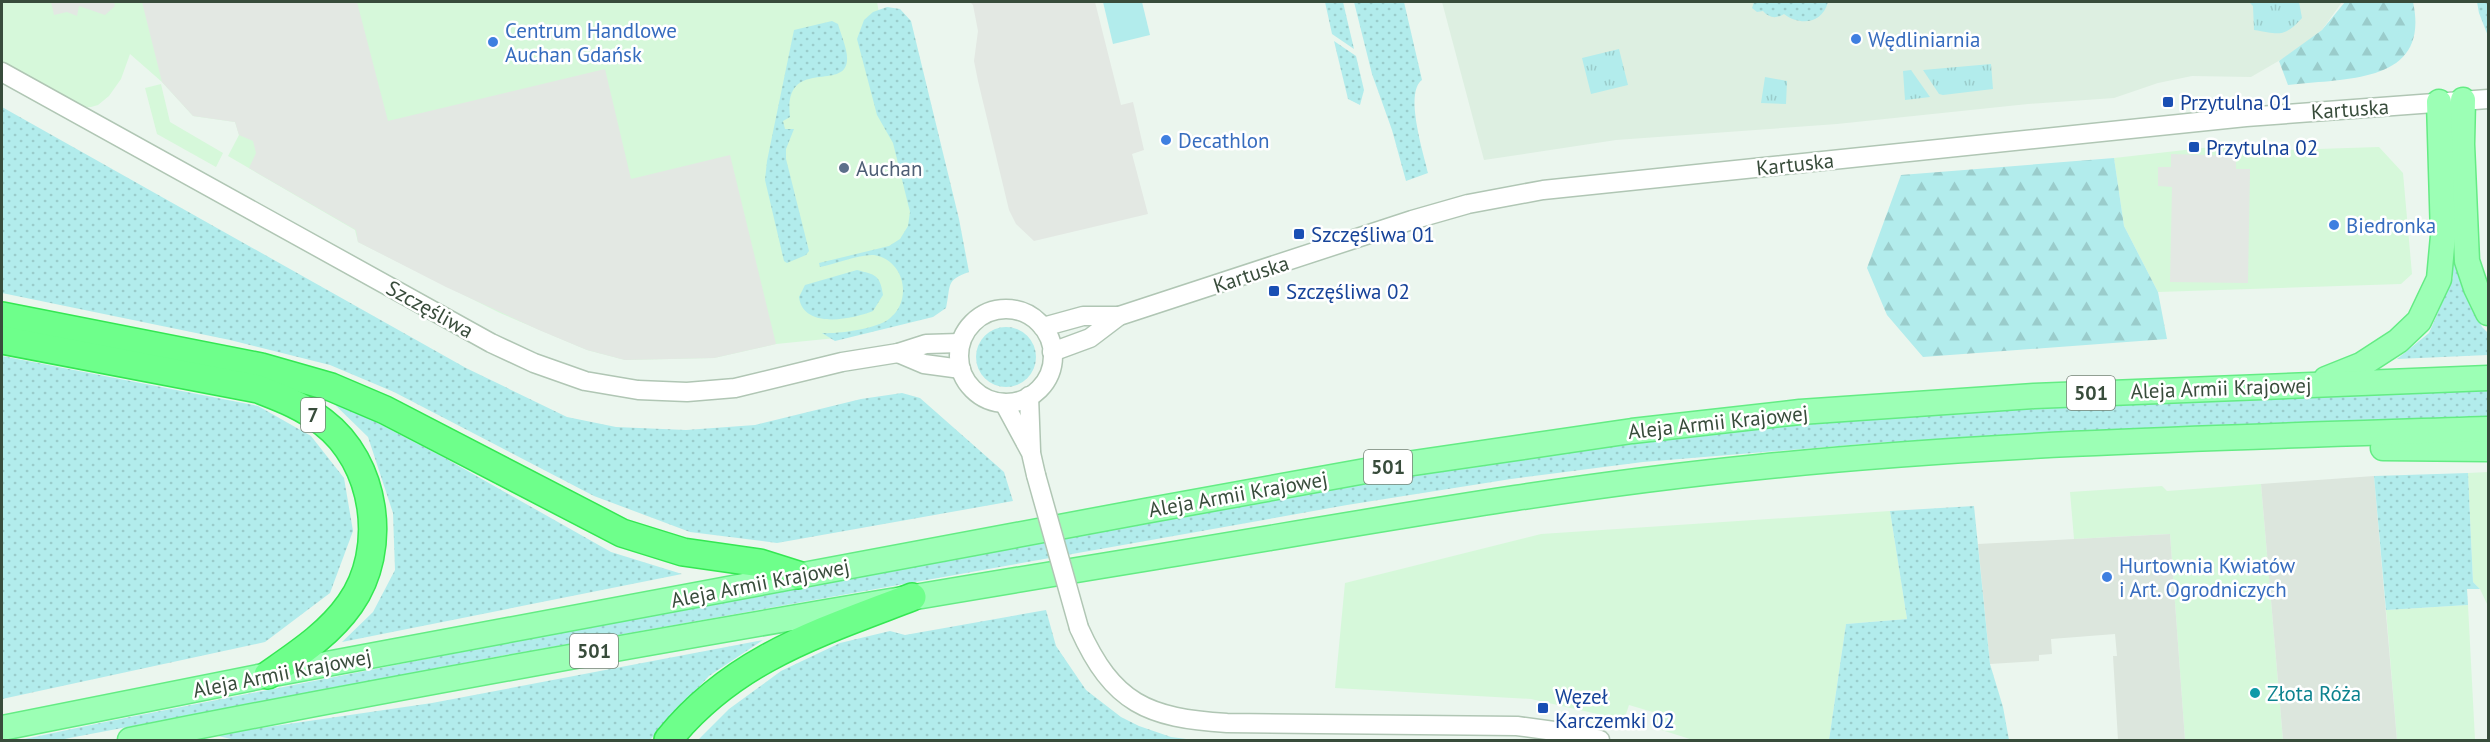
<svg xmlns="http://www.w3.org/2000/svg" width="2490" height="742" viewBox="0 0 2490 742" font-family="'PT Sans',sans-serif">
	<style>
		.residential { fill: #ddefe1 }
		.commercial { fill: #d6f8da }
		.industrial { fill: #dce6dd }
		.grass { fill: url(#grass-dots) }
		.forest { fill: url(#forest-firs) }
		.park { fill: url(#park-tufts) }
		.pitch { fill: #b2ecec }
		.parking { fill: #e3e8e3 }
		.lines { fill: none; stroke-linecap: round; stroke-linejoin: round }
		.tertiary-casing { stroke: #b0c6b4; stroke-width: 21 }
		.primary-casing { stroke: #64ec84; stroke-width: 27 }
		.motorway-casing { stroke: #34e752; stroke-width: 30 }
		.tertiary { stroke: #fff; stroke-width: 18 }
		.primary { stroke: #9cffb5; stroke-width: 24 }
		.motorway { stroke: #6eff8b; stroke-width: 27 }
		.tertiary-bridge-casing { stroke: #b0c6b4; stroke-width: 21; stroke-linecap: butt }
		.tertiary-bridge { stroke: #fff; stroke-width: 18 }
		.shop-dot { fill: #3f7fe0; stroke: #fff; stroke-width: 2 }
		.transit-dot { fill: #1a4fb4; stroke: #fff; stroke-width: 2 }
		.service-dot { fill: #5c6f8a; stroke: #fff; stroke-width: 2 }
		.culture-dot { fill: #0f9aa8; stroke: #fff; stroke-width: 2 }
		.labels { text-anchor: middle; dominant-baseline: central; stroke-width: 5; stroke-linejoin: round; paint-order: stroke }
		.shield { fill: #fff; stroke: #748276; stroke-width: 1.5 }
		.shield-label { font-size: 20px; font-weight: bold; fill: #384c3b }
		.shop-label { font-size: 21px; fill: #366cbe; stroke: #fff; text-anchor: start }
		.transit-label { font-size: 21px; fill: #164399; stroke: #fff; text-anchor: start }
		.street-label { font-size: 21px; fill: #384c3b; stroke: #fff }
		.service-label { font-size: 21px; fill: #4e5e75; stroke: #fff; text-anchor: start }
		.culture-label { font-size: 21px; fill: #0d838f; stroke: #fff; text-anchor: start }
	</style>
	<defs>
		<pattern id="grass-dots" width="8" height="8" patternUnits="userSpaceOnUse" patternTransform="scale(1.5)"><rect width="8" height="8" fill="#b2ecec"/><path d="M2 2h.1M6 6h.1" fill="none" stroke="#9acccb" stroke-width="1.8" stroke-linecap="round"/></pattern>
		<pattern id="forest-firs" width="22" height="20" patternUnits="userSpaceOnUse" patternTransform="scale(1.5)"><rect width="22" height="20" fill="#b2ecec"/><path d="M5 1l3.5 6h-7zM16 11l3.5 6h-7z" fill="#9acccb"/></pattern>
		<pattern id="park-tufts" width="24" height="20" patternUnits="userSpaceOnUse" patternTransform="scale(1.5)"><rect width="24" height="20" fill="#b2ecec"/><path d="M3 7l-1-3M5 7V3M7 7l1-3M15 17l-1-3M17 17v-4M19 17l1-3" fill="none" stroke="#9acccb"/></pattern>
	</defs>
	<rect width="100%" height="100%" fill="#ebf6ee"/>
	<path class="residential" d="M1442,2H2342L2322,30L2289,55L2251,77L2192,76L2158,83L2114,98L2028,104L1837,124L1616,140L1484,160Z"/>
	<g class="commercial">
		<path d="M2,2H877L896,101L923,314L836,338L776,344L714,358L625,360L587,350L500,313L358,242L355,230L228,156L239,135L235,122L193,116L162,82L130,54L121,79L109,96L98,105L91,107H82L2,62Z"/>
		<path d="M161,84L170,122L223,153L216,167L157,134L145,88Z"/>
		<path d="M2247,143L2285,150L2379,147L2403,173L2412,274L2401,284L2158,292L2124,226L2114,158Z"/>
		<path d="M2488,472V614L2487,604L2480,589L2473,582L2468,473Z"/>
		<path d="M2261,484L2283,740H2185L2170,534L2074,539L2070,492L2162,486L2167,491Z"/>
		<path d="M1890,511L1907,619L1846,624L1829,740H1693L1652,727L1656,713L1629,705L1624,720L1531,699L1335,688L1345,583L1541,534Z"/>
		<path d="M2468,605L2475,740H2397L2386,610Z"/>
	</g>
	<g class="industrial">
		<path d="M2374,476L2397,740H2283L2261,484Z"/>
		<path d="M2170,534L2185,740H2118L2113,656H2117L2115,634L2051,639L2052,654L2039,655V661L1990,664L1978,544Z"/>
	</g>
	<g class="grass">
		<path d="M1325,2H1343L1354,49L1332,34Z"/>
		<path d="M1354,2H1404L1422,80C1404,93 1424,154 1428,173L1406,181L1392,130L1372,74Z"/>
		<path d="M1754,2H1828C1822,24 1800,26 1784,14C1776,19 1769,18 1763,11L1757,12L1752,8Z"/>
		<path d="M2477,2H2488V36L2479,13Z"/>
		<path d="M887,7L900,9L911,21L959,219L969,272C945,280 951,286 946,308L933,317L835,341L822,333C839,334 876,329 889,319C913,301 905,260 874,255C860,254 835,264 820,267L819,263L889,246L900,239L908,226L910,212L893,143L877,115L857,39L864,20L873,12Z"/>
		<path d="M832,21L838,24C841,35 848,50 847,61C844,92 783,56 790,117L783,121L785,129H794L786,149V159L809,251L806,255L787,263L784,261L765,180L767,161L794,30Z"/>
		<path d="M1334,41L1356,56L1364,90L1360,105L1348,99Z"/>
		<path d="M2,107L466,368L567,417L616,427L686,430L755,425L861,399L902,393L920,398L1004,472L1013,501L777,543L690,532L594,496L394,392L330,365L230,340L2,293Z"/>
		<path d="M2453,136L2460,278L2482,327L2488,333V355L2397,359L2429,333L2453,278L2446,138Z"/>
		<path d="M857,270C875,275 880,274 883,295L873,311C853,319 803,330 799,297L805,285Z"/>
		<circle cx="1006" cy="357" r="30"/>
		<path d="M2,356L258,406L311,436L344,478L353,531L330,593L265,642L2,699Z"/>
		<path d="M2488,389V417L2051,434L1875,443L1643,462L1511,479L1347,505L495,657L59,740H20L110,721L904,565L1341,486L1637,442L1871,418L2047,405Z"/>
		<path d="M326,396L443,457L611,552L682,574L342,642L373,612L395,570L393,513L368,437Z"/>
		<path d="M2468,473L2473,582L2480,589H2467L2468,605L2386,610L2374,476Z"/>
		<path d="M1974,506L1990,664L2003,707L2009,740H1829L1846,624L1907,619L1890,511Z"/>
		<path d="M1046,610L1056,646L1086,690L1121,717L1139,726L1171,737L1194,740H1332H698L729,709L781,671L840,643L890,631L905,635Z"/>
		<path d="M763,640L709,676L650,740H236L213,735L432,703Z"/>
	</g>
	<g class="forest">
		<path d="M2345,2H2413C2431,85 2344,78 2288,85L2279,61L2322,30Z"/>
		<path d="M2114,158L2124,226L2158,292L2167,339L1923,357L1887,315L1867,268L1901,175Z"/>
	</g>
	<g class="park">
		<path d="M2249,2H2299L2302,18C2284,38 2279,34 2254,30L2253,6Z"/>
		<path d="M1619,49L1628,85L1591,94L1582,58Z"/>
		<path d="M1991,64L1993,89L1943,95L1939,94L1923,70Z"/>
		<path d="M1911,70L1930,97L1905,100L1903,71Z"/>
		<path d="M1765,77L1787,81L1786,104L1761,103Z"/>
	</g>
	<path class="pitch" d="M1103,2H1142L1150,35L1113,44Z"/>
	<g class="parking">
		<path d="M51,2H114L115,6L105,15L79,6L77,16L67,12L54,15Z"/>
		<path d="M142,2H357L388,121L605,69L631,179L730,155L776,344L714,358L625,360L587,350L539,330L446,287L358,242L356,230L249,168L256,153L253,141L239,135L235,122L193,116L162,82Z"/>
		<path d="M970,2H1095L1121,105L1133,102L1144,150L1132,154L1148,214L1034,241L1016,224L1009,210L978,81L974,61L978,31L973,5Z"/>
		<path d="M2171,154L2236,156V169H2250L2248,283L2170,282L2172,187L2158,186V167H2171Z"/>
	</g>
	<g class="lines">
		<defs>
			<g id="tertiary">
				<path d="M2,72L491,343L534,363L585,381L638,390L687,392L735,388L842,362L898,353L926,344L960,343"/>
				<circle cx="1006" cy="356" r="47"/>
				<path d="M1043,327L1083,316H1119"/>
				<path d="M1052,352L1090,338L1119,316L1412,220L1468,204L1543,190L2246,117L2488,99"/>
				<path d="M898,353L924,364L961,369"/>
				<path d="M1029,396L1031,451"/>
				<path d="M1004,403L1031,453L1036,475"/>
				<path d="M1079,628C1113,704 1148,718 1227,723L1517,726L1576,734L1600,740"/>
			</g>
			<g id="primary">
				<path d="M2463,100L2462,144L2467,261L2476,288L2488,313"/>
				<path d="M2326,379L2361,365L2398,341L2419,321L2439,279L2443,236L2439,102"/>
				<path d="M2383,448L2488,449"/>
				<path d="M2,728L268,675L1145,511L1393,466L1632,431L1800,412L2034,396L2488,378"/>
				<path d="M130,740C471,672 813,613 1156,557C1357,524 1556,487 1759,467C2001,442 2245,437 2488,429"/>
			</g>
			<g id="motorway">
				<path d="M2,316L261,367L331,387L385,410L622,533L683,552L760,563L798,575"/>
				<path d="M2,340L258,389C281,398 303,406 323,422C376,462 389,549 350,604C329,634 298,654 268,675"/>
				<path d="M668,740C733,659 818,633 912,597"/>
			</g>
		</defs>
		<use href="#tertiary" class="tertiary-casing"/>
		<use href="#primary" class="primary-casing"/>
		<use href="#motorway" class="motorway-casing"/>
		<use href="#tertiary" class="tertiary"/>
		<use href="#primary" class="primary"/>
		<use href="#motorway" class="motorway"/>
		<defs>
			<path id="tertiary-bridge" d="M1036,475L1079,628"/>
		</defs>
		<use href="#tertiary-bridge" class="tertiary-bridge-casing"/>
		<use href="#tertiary-bridge" class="tertiary-bridge"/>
	</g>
	<g class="shop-dot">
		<circle cx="1856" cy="39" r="6"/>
		<circle cx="493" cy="42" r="6"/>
		<circle cx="1166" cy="140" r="6"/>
		<circle cx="2334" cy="225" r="6"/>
		<circle cx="2107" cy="577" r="6"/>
	</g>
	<g class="transit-dot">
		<rect x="2162" y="96" width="12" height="12" rx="3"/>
		<rect x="2188" y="141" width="12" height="12" rx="3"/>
		<rect x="1293" y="228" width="12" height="12" rx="3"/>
		<rect x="1268" y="285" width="12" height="12" rx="3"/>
		<rect x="1537" y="702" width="12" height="12" rx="3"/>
	</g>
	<circle class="service-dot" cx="844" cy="168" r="6"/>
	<circle class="culture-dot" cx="2255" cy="693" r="6"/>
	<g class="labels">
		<g class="shield">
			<rect x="2067" y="376" width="48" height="34" rx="4.5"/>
			<rect x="301" y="398" width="24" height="34" rx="4.5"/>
			<rect x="1364" y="450" width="48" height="34" rx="4.5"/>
			<rect x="570" y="634" width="48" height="34" rx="4.5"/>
		</g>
		<g class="shield-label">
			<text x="2091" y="393">501</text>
			<text x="313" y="415">7</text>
			<text x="1388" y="467">501</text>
			<text x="594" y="651">501</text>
		</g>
		<g class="shop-label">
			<text x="505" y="30">Centrum Handlowe<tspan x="505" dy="24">Auchan Gdańsk</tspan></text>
			<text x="1868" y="39">Wędliniarnia</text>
			<text x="1178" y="140">Decathlon</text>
			<text x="2346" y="225">Biedronka</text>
			<text x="2119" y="565">Hurtownia Kwiatów<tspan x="2119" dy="24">i Art. Ogrodniczych</tspan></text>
		</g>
		<g class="transit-label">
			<text x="2180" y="102">Przytulna 01</text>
			<text x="2206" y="147">Przytulna 02</text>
			<text x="1311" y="234">Szczęśliwa 01</text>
			<text x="1286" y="291">Szczęśliwa 02</text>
			<text x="1555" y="696">Węzeł<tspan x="1555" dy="24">Karczemki 02</tspan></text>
		</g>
		<g class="street-label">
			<text transform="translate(2350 109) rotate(-4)">Kartuska</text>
			<text transform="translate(1795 164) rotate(-6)">Kartuska</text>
			<text transform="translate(1251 274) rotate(-18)">Kartuska</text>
			<text transform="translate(430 309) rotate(29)">Szczęśliwa</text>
			<text transform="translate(2221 388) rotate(-2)">Aleja Armii Krajowej</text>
			<text transform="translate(1718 422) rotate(-6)">Aleja Armii Krajowej</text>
			<text transform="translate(1238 494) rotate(-10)">Aleja Armii Krajowej</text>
			<text transform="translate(760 583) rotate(-11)">Aleja Armii Krajowej</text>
			<text transform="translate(282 673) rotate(-11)">Aleja Armii Krajowej</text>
		</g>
		<g class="service-label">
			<text x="856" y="168">Auchan</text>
		</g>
		<g class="culture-label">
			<text x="2267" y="693">Złota Róża</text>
		</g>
	</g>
	<rect width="2490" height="742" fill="none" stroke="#384c3b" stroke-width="6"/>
</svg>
